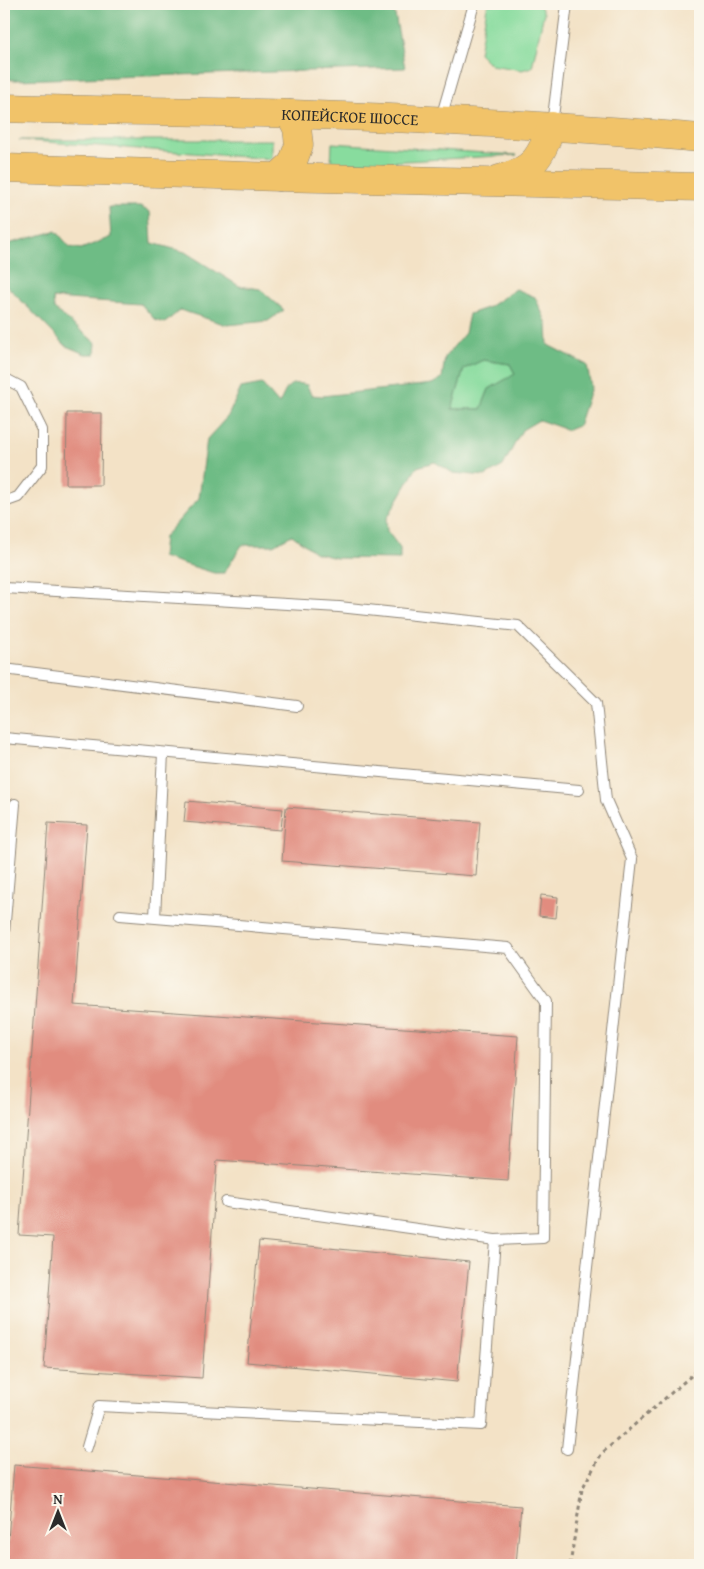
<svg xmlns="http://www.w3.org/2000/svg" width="704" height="1569" viewBox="0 0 704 1569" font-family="'Gentium Book Plus',serif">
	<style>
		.green { fill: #88dc9e; stroke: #5a8464 }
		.forest { fill: #6ebc85; stroke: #4c7458; fill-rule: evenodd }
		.building { fill: #e18c7f }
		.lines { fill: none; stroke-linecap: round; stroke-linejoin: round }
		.service-casing { stroke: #8f8678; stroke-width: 12 }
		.primary-casing { stroke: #8f8678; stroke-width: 29 }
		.path { stroke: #8f8678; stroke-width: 3; stroke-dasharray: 4 4; stroke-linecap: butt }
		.service { stroke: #fff; stroke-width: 10 }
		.primary { stroke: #f1c369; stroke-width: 28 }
		.labels { text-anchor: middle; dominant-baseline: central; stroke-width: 4; stroke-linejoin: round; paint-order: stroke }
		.street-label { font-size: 16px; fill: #2b2b2b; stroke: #fbf7ec }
	</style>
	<rect width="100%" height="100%" fill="#fbf7ec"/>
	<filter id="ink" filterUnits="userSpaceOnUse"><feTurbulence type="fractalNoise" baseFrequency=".02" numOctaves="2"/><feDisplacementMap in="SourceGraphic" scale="10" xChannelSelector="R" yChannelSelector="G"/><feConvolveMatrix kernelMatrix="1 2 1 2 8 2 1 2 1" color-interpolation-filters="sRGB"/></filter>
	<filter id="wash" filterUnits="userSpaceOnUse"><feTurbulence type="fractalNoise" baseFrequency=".0096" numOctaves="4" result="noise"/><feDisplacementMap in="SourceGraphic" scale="20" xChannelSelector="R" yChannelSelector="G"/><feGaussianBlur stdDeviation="1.12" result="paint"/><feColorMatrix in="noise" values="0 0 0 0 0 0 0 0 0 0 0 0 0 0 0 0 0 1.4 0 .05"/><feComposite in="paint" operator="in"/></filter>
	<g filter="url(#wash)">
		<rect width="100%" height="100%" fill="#f3e2c6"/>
		<g class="green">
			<path d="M490,4H539L544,13L532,67L522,70L491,65L479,53L487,7Z"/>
			<path d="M19,140H272V159Z"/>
			<path d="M332,143L517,155L331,165Z"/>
			<path d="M483,360L510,364L515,374L489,389L481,409H452L464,369Z"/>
		</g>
		<g class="forest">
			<path d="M4,4H393L405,68L15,80L4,79Z"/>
			<path d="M109,207H140L150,212L152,243L185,252L239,286L260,289L284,310L268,321L227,325L180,310L165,323L155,320L141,304L53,298L54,309L96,343L95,354H85L66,346L4,283V245L56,231L70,247L81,249L111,237Z"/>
			<path d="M516,289L535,297L547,324L548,345L587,365L591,387L578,426L568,430L539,420L522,430L503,466L485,476L453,473L435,462L417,467L386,520L387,531L400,548V559L336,558L316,553L292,535L273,545H242L224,573H214L162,557L164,537L199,498L207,439L228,416L241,388L262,384L279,404C287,388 287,380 307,385L311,395L322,396L432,384L442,378L445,357L465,333L469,314L489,307ZM483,360L510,364L515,374L489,389L481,409H452L464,369Z"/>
		</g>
		<g id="blocks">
			<g class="building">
				<path d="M67,413H102L101,485H66Z"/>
				<path d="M186,801L283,809L281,830L184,822Z"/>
				<path d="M286,807L480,822L476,876L282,861Z"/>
				<path d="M48,823L87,825L74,1005L518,1036L508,1181L217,1160L202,1378L44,1368L53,1237L19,1235Z"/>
				<path d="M541,895L558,897L556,918L539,916Z"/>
				<path d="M259,1241L469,1262L457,1382L247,1362Z"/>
				<path d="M14,1465L521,1506L516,1565H6Z"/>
			</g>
		</g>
	</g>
	<g filter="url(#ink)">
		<use href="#blocks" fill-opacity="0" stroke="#8f8678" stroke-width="1"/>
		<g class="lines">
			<defs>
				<g id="service">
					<path d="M441,118L474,4"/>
					<path d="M552,125L567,4"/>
					<path d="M4,378L21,387L42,430V466L18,497L4,502"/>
					<path d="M4,588L339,607L518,626L596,703L606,800L632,859L567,1449"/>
					<path d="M4,669L297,706"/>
					<path d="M4,738L579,790"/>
					<path d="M155,917L163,753"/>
					<path d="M4,933L15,804"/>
					<path d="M226,1202L495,1240"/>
					<path d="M87,1447L99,1406L481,1425L495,1240L543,1238L546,1001L508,948L120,915"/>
				</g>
				<g id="primary">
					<path id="s1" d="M4,108C100,111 196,111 292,114C428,119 564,126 700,138"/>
					<path d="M4,168L278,177L700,187"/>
					<path d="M278,177L292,164L299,145L297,128L290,114"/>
					<path d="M499,179C534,170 540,158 552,126"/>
				</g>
			</defs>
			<use href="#service" class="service-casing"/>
			<use href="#primary" class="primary-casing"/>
			<path class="path" d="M570,1565L582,1489L602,1453L700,1368"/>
			<use href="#service" class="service"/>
			<use href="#primary" class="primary"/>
		</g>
	</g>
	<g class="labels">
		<g class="street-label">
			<text stroke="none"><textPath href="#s1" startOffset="346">КОПЕЙСКОЕ ШОССЕ</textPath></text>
		</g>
	</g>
	<rect width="704" height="1569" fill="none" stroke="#fbf7ec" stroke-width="20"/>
	<g transform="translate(58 1512)" stroke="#fbf7ec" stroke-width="4" paint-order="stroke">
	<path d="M0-4L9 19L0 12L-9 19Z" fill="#2b2b2b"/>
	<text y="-8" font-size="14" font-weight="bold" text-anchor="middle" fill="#2b2b2b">N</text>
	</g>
</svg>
